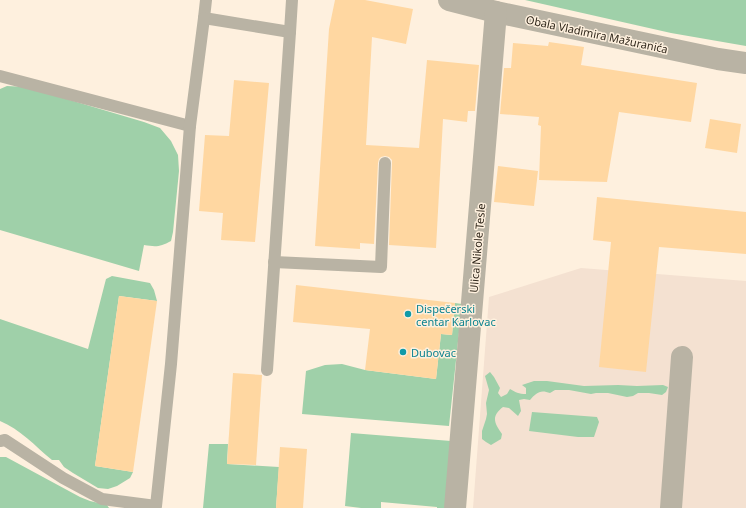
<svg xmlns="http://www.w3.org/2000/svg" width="746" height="508" viewBox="0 0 746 508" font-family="'Noto Sans',sans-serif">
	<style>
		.commercial { fill: #f4e1d1 }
		.green { fill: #9fd0a9 }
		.building { fill: #ffd7a1 }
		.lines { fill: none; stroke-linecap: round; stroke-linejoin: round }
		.lane { stroke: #b9b3a4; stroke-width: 12 }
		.street { stroke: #b9b3a4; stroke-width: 22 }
		.culture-dot { fill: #0f9aa8; stroke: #fef0de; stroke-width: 1.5 }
		.labels { text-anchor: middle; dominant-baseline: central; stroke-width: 3; stroke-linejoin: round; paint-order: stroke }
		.street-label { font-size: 11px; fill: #2f261a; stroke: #fef0de }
		.culture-label { font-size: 11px; fill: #0d838f; stroke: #fef0de; text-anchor: start }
	</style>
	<rect width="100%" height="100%" fill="#fef0de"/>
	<path class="commercial" d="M581,268L746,281V508H473L489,297Z"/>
	<g class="green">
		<path d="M525,0H746V46L671,33Z"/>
		<path d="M7,86L26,87L144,122L160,128L171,141L178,155L179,171L173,232L171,241C160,247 156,247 144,245L139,271L0,230V89Z"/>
		<path d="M112,276L150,283L154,290L157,301L119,296L95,466L133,472L130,478L117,486L108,489L98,488L73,473L64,467L59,460H52C35,446 20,429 0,421V319L88,349L106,279Z"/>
		<path d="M455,303L462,304L449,426L302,414L306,371L325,365L342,364L365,370L436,379L441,334L452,335Z"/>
		<path d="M490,372L494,377L500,388L498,393L501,397L507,394L510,389C515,392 519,394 526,394V388L522,385L534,381H547L584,386L618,385L637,386L663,385L668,387L666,392L662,395L649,393H638L633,396L627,397L608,393H596L591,394L569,390H555L550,393C540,389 536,393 530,400L524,399L519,400L521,411L518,416L509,408L503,407C491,416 494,423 502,434L501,439L491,445L486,442L482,439V431L486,419L487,414L486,403L489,390L485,376Z"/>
		<path d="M532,412L597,417L599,422L594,437H578L529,431Z"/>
		<path d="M351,433L451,441L445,508H437V507L381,502V508H361L345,506Z"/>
		<path d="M209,444H228L227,464L279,467L276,508H203Z"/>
		<path d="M0,457H6L80,497L90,501L107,505L109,508H0Z"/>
	</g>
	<g class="building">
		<path d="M335,0H365L413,9L406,44L372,37L366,145L419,148L427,60L479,65L475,111H468L467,122L443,119L436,248L389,245L392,163V160L389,157L385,156L381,157L379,159L378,163L374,244L360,243V249L315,246L329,29Z"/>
		<path d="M549,42L584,47L581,65L697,83L691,122L619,112L607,182L539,180L541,126L538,125L539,117L500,114L504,68H511L513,43L548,46Z"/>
		<path d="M234,80L269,83L255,242L221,240L223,213L199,211L205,135L229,136Z"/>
		<path d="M710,119L741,124L737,153L705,148Z"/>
		<path d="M498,166L538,171L534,206L494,202Z"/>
		<path d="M597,197L746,212V254L659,247L646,372L599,367L611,242L593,240Z"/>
		<path d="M296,285L455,303L452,335L441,334L436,379L365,370L370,329L293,322Z"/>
		<path d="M119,296L157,301L133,472L95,466Z"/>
		<path d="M233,373L262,375L256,465L227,464Z"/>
		<path d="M280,447L307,449L303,508H276Z"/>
	</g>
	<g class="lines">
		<g class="lane">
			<path d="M206,0L204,18L290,32"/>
			<path d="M0,76L190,126"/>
			<path d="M274,262L381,267L385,163"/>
			<path d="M267,370L290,32L292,0"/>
			<path d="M0,441L5,440L63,478L102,499L156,506L171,364L190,126L204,18"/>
		</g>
		<g class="street">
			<path d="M449,0L496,12L718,59L746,63"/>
			<path d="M455,508L496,12"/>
			<path d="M671,508L682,357"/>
		</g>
	</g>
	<g class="culture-dot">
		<circle cx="408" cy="314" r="4"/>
		<circle cx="403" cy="352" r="4"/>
	</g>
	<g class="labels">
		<g class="street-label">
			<text transform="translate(597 34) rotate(12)">Obala Vladimira Mažuranića</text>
			<text transform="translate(477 248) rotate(-85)">Ulica Nikole Tesle</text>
		</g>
		<g class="culture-label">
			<text x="416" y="308">Dispečerski<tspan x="416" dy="13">centar Karlovac</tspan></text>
			<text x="411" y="352">Dubovac</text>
		</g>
	</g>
</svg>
